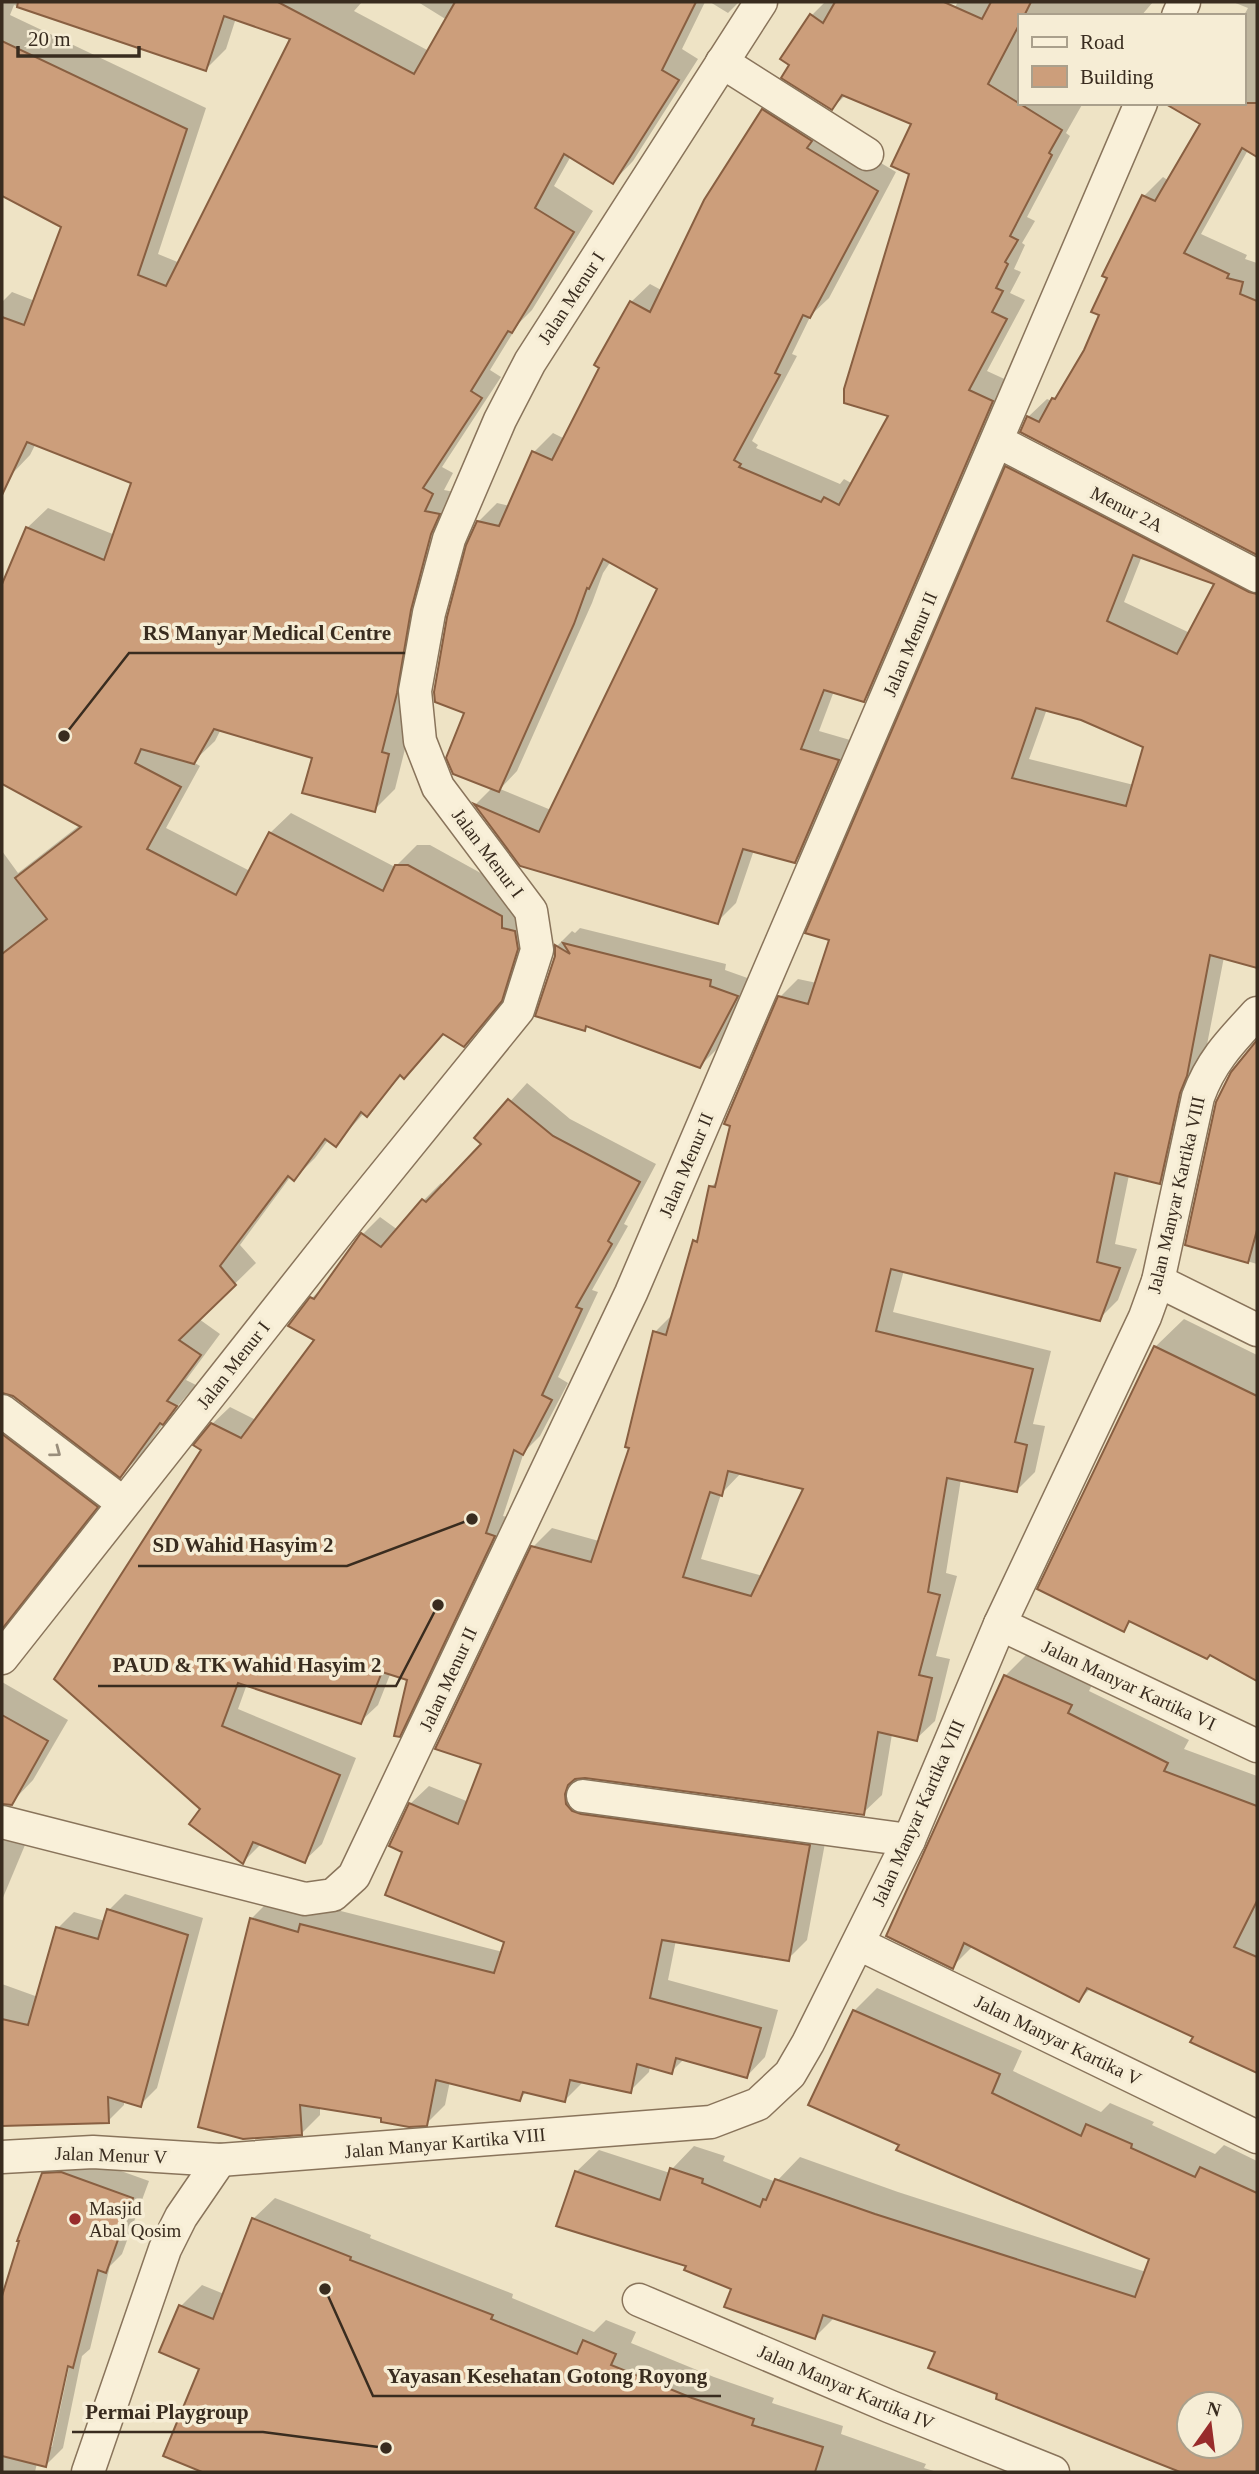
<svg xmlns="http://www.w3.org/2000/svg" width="1259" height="2474" viewBox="0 0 1259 2474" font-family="Georgia,serif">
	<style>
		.shadow { fill: #0003; fill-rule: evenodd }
		.building { fill: #cc9e7b; stroke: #885f41; stroke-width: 2; fill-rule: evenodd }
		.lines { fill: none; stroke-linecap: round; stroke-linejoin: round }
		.street-casing { stroke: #89745b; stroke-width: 35 }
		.street { stroke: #f9f0d9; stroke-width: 32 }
		.oneway { stroke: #998e7c }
		.poi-dot { fill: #982c2b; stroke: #f6edd5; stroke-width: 2.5 }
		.labels { text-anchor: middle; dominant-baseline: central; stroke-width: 7; stroke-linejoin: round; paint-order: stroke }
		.street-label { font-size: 19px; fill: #392c1f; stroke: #f6edd5 }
		.poi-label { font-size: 19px; fill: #392c1f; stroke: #f6edd5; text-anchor: start }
		.leader { fill: none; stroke: #392c1f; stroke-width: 2.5 }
		.callout-dot { fill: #392c1f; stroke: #f6edd5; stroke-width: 2.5 }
		.callout-label { font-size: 21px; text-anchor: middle; font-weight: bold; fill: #392c1f; stroke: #f6edd5; stroke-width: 7; stroke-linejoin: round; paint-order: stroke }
	</style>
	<rect width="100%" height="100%" fill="#eee3c5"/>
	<g class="shadow">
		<path d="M2,2H362L354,11L429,51L447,20L418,2H705L682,49L698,59L633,161L613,182L571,156L554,186L593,211L532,310L519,323L490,370L501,377L442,467L453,473L444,490L459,493L402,732L409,733L395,789L374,810L314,757L221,729L215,741L193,762L200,766L166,828L250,871L270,833L291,813L395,867L417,845H430L522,896V979L485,1024L464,1045L444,1033L424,1056L404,1077L402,1075L367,1114L365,1112L336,1144L329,1139L315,1158L294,1179L291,1176L240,1245L256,1263L199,1319L220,1334L186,1380L196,1385L168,1417L141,1455L120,1476L13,1394L4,1391L5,1396L117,1486L14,1614L2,1635V1520L8,1511L2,1506V1347L12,1327L2,1320V1223L62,1128L22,1101L2,1130V851L18,873L80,825L2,782V581L8,574L27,528L48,508L115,535L134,482L36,443L30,455L10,476L2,472V302L12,292L35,301L63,226L2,194ZM14,5L206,69L226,49L236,18L293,38L180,263L158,254L206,108L10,15Z"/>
		<path d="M710,2H739L728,13Z"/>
		<path d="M825,2H906L895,24L931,45L958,2H1153L1141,16H1019V103H1083L1066,133L1070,136L1027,217L1035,221L1022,243L1025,245L1014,269L1021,272L1010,293L1025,300L987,371L1011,382L883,681L864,700L834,691L819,731L857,742L813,843L795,861L754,850L736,903L717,922L521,864L476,804L493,787L466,712L478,522L497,503L510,506L534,452L553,433L565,439L631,302L650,284L663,291L763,110L782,91L824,129L896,172L829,298L811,315L792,354L797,356L752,441L758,445L756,448L840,484L844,479L853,484L890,415L912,173L913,124L846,95L832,108L791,64L811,16ZM611,561L660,589L551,810L500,789L517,771L592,603L603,573Z"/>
		<path d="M1233,2H1257V155L1248,150L1201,234L1247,255L1245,259L1257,263V553L1022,431L1028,417L1047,399L1052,401L1063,389L1086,350L1144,196L1163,177L1169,181L1243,103V17L1248,8Z"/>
		<path d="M1026,448L1257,569V967L1224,957L1205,1055L1178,1164L1160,1183L1129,1175L1115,1244L1137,1249L1118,1300L1099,1319L904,1270L893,1312L1051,1351L1033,1424L1045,1426L1035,1472L1017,1490L961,1479L946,1573L957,1576L936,1656L950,1659L935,1721L916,1739L892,1734L882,1795L863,1813L583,1776L584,1784L828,1827L807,1940L788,1959L676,1940L668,1980L778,2010L765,2057L747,2076L684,2059L671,2072L650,2066L649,2072L630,2091L584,2081L565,2100L527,2091L520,2099L450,2081L445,2105L426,2124L320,2106V2115L302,2133L251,1919L270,1900L321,1906L503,1952L506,1941L404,1851L410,1804L429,1786L469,1802L483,1763L533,1547L552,1528L599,1541L631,1446L655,1332L674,1313L695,1241L700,1236L711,1187L718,1180L780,997L798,979L817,983L1007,467ZM1142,556L1217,583L1190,633L1124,602ZM1047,709L1082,718L1145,746L1134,785L1029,759ZM741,1473L805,1488L763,1576L701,1559L721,1494Z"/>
		<path d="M580,928L726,964L725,970L753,980L716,1050L700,1066L588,1025L584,1029L556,956L557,946L572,931L575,933Z"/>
		<path d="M1257,1043V1264L1187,1244L1239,1064Z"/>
		<path d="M527,1083L570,1119L656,1164L624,1224L628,1226L592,1290L598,1292L558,1377L568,1383L540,1436L524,1452L503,1516L511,1518L417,1718L399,1735L409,1678L391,1672L378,1705L360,1722L247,1684L238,1709L356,1758L322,1844L304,1861L260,1845L243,1862L203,1809V1450L212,1424L230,1407L256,1420L317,1339L311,1299L329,1281L363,1234L380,1217L398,1230L423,1201L441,1183L444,1186L483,1144L477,1138Z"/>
		<path d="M1184,1319L1257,1355V1679L1211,1654L1132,1621L1123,1629L1155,1347Z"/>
		<path d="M1028,1653L1093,1683L1089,1691L1189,1740L1184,1749L1257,1776V2073L1192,2042L1195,2036L1091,1988L1079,2000L974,1945L952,1967L888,1936L1005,1676Z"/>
		<path d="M2,1682L68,1720L33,1780L13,1801L2,1795Z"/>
		<path d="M2,1821L30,1833L2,1900Z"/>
		<path d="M125,1894L203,1918L157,2088L140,2105L124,2100V2105L108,2121L2,2124V1984L38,1997L58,1928L74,1912L105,1921L109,1910Z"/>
		<path d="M877,1988L1022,2051L1013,2071L1101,2112L1110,2103L1154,2122L1152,2125L1215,2154L1224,2145L1257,2161V2472H1184L999,2393L937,2351L835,2317L815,2337L688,2265L576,2172L599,2150L670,2173L672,2169L694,2146L725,2156L723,2161L776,2182L800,2157L898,2192L1146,2272L1151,2258L901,2144L854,2011ZM1189,2404H1231V2446H1189Z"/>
		<path d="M79,2156L149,2181L122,2254L110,2266L90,2349L82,2356L63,2448L46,2465L37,2463L35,2472H2V2302L43,2174L61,2157ZM68,2358H71L52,2447H49Z"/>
		<path d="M275,2198L371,2235L370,2238L513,2294L512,2298L594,2332L606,2320L636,2332L631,2343L714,2377L774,2398L772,2403L843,2426L841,2434L926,2464L924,2468L937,2472H207L165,2455L201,2368L181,2306L202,2285L224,2294L253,2219Z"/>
	</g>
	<g class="building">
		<path d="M18,2H278L414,74L455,2H696L662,70L679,80L613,184L564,154L535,208L574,232L512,333L508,331L471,391L482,398L423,488L433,494L425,511L440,514L431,534L411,610L397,693L382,752L389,754L375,812L302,793L312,758L214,729L194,764L141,749L135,763L181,787L147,849L236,895L269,832L383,891L395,865H408L502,916V928L515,931L518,949L502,1001L464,1047L443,1034L404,1079L400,1075L367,1117L361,1112L336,1147L325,1139L294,1181L288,1176L220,1266L236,1285L179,1340L201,1355L167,1401L177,1406L163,1425L160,1423L120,1478L13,1396L2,1393V954L47,919L15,878L81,827L2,784V584L26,527L104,560L131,483L27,442L2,495V317L24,325L61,227L2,196V41L187,129L138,275L166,286L290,39L224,16L206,71L17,7Z"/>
		<path d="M835,2H944L982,19L991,2H1031L1024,16H1019V25L988,84L1062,130L1049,153L1052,155L1010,236L1018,240L1005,262L1008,264L996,288L1003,291L992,312L1007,319L969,390L993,401L864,702L824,690L801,749L839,760L795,863L743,849L718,924L520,866L474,804L539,832L657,589L603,559L589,589L587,588L574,624L499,792L453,774L446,758L464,713L435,702L434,692L447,617L466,545L477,521L499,526L532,451L552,460L599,368L594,365L630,301L650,312L704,200L762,109L812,141L807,148L878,191L810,318L803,315L775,373L780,375L734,460L741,464L739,467L821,502L824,497L839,505L888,416L844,403V389L909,174L891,166L911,124L842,95L832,110L781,78L789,65L780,59L810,14L823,23Z"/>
		<path d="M1164,103H1257V157L1242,148L1184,253L1229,274L1227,278L1243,282L1240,294L1257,301V555L1020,432L1027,416L1039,422L1052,398L1055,399L1084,350L1099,315L1091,312L1107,278L1102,276L1142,195L1155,201L1200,124Z"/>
		<path d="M1005,466L1249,592L1257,594V968L1210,955L1187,1076L1180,1093L1160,1184L1115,1173L1097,1262L1120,1268L1100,1321L891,1269L876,1331L1033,1369L1015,1442L1027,1445L1017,1492L947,1478L928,1592L940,1595L919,1675L932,1678L917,1741L878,1732L864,1815L585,1778L575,1779L568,1785L565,1794L566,1804L572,1811L581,1814L810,1845L789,1961L662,1940L650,1998L761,2028L747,2078L676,2058L672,2074L637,2064L631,2093L570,2080L565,2102L523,2092L520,2101L436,2080L427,2126L409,2127L381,2122V2118L300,2105L302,2135L243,2139L198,2127L250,1918L298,1932L300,1924L494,1973L504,1942L385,1895L402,1852L389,1846L409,1803L458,1824L481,1764L435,1749L531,1546L591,1562L629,1448L625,1447L653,1331L666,1335L693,1240L697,1242L709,1186L715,1187L730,1126L724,1124L778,996L808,1004L829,940L805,933ZM1133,555L1214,584L1177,654L1107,621ZM1036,708L1081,720L1143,747L1126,806L1012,778ZM728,1471L803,1489L751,1596L683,1577L710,1492L722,1496Z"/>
		<path d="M563,943L711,980L710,986L738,996L700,1068L586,1026L585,1031L535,1016L555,956V945L570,954Z"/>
		<path d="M1257,1040V1230L1248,1263L1185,1245L1216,1102L1231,1072Z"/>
		<path d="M508,1099L553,1136L640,1182L608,1241L612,1244L576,1307L582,1309L542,1395L552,1400L523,1455L514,1450L486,1533L495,1536L400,1737L394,1736L407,1680L382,1672L361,1724L238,1683L222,1726L340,1775L305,1863L253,1842L243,1864L189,1824L200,1809L54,1679L201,1450L193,1445L211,1423L241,1438L314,1340L288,1326L310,1297L314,1299L361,1233L381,1247L422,1199L426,1202L481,1144L474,1138Z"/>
		<path d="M1154,1346L1257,1396V1681L1210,1655L1207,1659L1129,1621L1124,1632L1037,1589Z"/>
		<path d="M2,1434L98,1507L2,1629Z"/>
		<path d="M1004,1675L1072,1705L1068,1713L1168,1763L1164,1771L1257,1806V1901L1234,1947L1257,1957V2073L1190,2042L1193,2037L1087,1988L1079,2002L964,1943L953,1969L886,1936Z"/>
		<path d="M2,1715L48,1741L12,1805L2,1804Z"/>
		<path d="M107,1909L188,1935L141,2107L108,2097L109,2123L2,2126V2019L28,2025L56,1927L98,1939Z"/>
		<path d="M853,2010L1000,2074L992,2093L1081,2136L1086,2124L1132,2144L1131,2148L1195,2177L1200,2167L1257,2193V2472H1180L996,2399L997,2394L928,2368L935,2352L823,2315L815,2339L724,2307L731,2289L684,2270L686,2266L556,2226L575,2171L660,2200L670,2168L703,2179L702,2183L760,2207L763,2199L766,2200L775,2179L875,2214L1135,2297L1149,2259L896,2150L899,2145L808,2105ZM1189,2404H1231V2446H1189Z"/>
		<path d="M61,2172L133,2198L106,2273L98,2270L73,2368L68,2366L46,2467L2,2456V2296L19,2241H17L42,2173Z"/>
		<path d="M252,2218L351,2257L350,2260L493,2315L491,2319L577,2354L583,2340L616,2354L611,2365L692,2398L754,2419L752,2425L823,2447L815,2472H202L163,2456L199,2369L159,2352L179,2305L213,2319Z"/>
	</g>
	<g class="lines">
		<defs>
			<g id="street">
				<path d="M1178,16L1184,2"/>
				<path d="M722,62L867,154"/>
				<path d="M997,441L1257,576"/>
				<path d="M1158,1281L1257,1330"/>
				<path d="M2,1411L123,1503"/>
				<path d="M1000,1624L1257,1746"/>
				<path d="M2,1658L351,1216L518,1010L537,950L531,911L438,787L420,741L415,691L429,613L449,539L500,420L530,362L761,2"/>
				<path d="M583,1796L909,1840"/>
				<path d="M2,1822L305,1899L333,1895L354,1876L631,1293L1141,103"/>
				<path d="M859,1944L1257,2137"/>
				<path d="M2,2157L93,2152L220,2160L711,2122L758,2104L790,2074L808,2043L909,1840L1000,1624L1145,1317L1158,1281L1198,1097C1211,1061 1231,1041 1257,1013"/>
				<path d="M639,2300L891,2407L1053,2472"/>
				<path d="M88,2472L165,2249L181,2217L220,2160"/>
			</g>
		</defs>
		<use href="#street" class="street-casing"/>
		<use href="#street" class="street"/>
	</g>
	<defs><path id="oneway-chevron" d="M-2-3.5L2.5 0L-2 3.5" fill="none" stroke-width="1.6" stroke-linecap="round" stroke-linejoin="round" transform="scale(1.75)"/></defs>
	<use class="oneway" href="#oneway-chevron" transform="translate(56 1452) rotate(37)"/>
	<circle class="poi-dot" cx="75" cy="2219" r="7"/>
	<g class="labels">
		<g class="street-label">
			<text transform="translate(571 298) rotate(-57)">Jalan Menur I</text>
			<text transform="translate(1127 509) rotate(27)">Menur 2A</text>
			<text transform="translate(910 644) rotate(-67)">Jalan Menur II</text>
			<text transform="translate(488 853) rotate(53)">Jalan Menur I</text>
			<text transform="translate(686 1165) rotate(-67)">Jalan Menur II</text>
			<text transform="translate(1176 1195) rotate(-77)">Jalan Manyar Kartika VIII</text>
			<text transform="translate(233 1365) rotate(-52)">Jalan Menur I</text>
			<text transform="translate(448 1679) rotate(-65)">Jalan Menur II</text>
			<text transform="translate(1129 1685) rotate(25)">Jalan Manyar Kartika VI</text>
			<text transform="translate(918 1813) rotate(-66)">Jalan Manyar Kartika VIII</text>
			<text transform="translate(1058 2040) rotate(26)">Jalan Manyar Kartika V</text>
			<text transform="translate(445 2143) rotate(-5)">Jalan Manyar Kartika VIII</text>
			<text transform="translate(111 2155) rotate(2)">Jalan Menur V</text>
			<text transform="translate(846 2387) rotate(23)">Jalan Manyar Kartika IV</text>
		</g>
		<g class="poi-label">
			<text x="89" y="2208">Masjid<tspan x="89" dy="22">Abal Qosim</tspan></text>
		</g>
	</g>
	<path class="leader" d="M64 736L129 653H405M472 1519L347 1566H138M438 1605L396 1686H98M325 2289L373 2396H721M386 2448L263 2432H72"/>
	<g class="callout-dot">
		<circle cx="64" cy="736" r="7"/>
		<circle cx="472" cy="1519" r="7"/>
		<circle cx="438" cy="1605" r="7"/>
		<circle cx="325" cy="2289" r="7"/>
		<circle cx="386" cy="2448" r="7"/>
	</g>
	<g class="callout-label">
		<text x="267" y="640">RS Manyar Medical Centre</text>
		<text x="243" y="1552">SD Wahid Hasyim 2</text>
		<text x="247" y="1672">PAUD &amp; TK Wahid Hasyim 2</text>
		<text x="547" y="2383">Yayasan Kesehatan Gotong Royong</text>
		<text x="167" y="2419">Permai Playgroup</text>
	</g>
	<rect width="1259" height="2474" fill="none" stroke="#392c1f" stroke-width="7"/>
	<rect x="1018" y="14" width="228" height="91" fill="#f6edd5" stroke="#aaa08c" stroke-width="2"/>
	<rect x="1032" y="37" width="35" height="10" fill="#f9f0d9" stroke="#aaa08c" stroke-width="2"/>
	<text x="1080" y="49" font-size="21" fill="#392c1f">Road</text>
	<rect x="1032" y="66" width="35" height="21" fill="#cc9e7b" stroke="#aaa08c" stroke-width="2"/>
	<text x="1080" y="84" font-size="21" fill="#392c1f">Building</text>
	<g transform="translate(1210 2425) rotate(14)"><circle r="33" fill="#f6edd5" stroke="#aaa08c" stroke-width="2"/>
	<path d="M0-5L12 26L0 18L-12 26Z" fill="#982c2b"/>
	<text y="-10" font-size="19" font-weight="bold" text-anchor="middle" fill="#392c1f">N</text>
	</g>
	<path d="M18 46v10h121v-10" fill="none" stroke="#392c1f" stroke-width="3.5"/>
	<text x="28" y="46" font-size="21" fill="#392c1f" stroke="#f6edd5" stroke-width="5" paint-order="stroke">20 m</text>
</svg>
